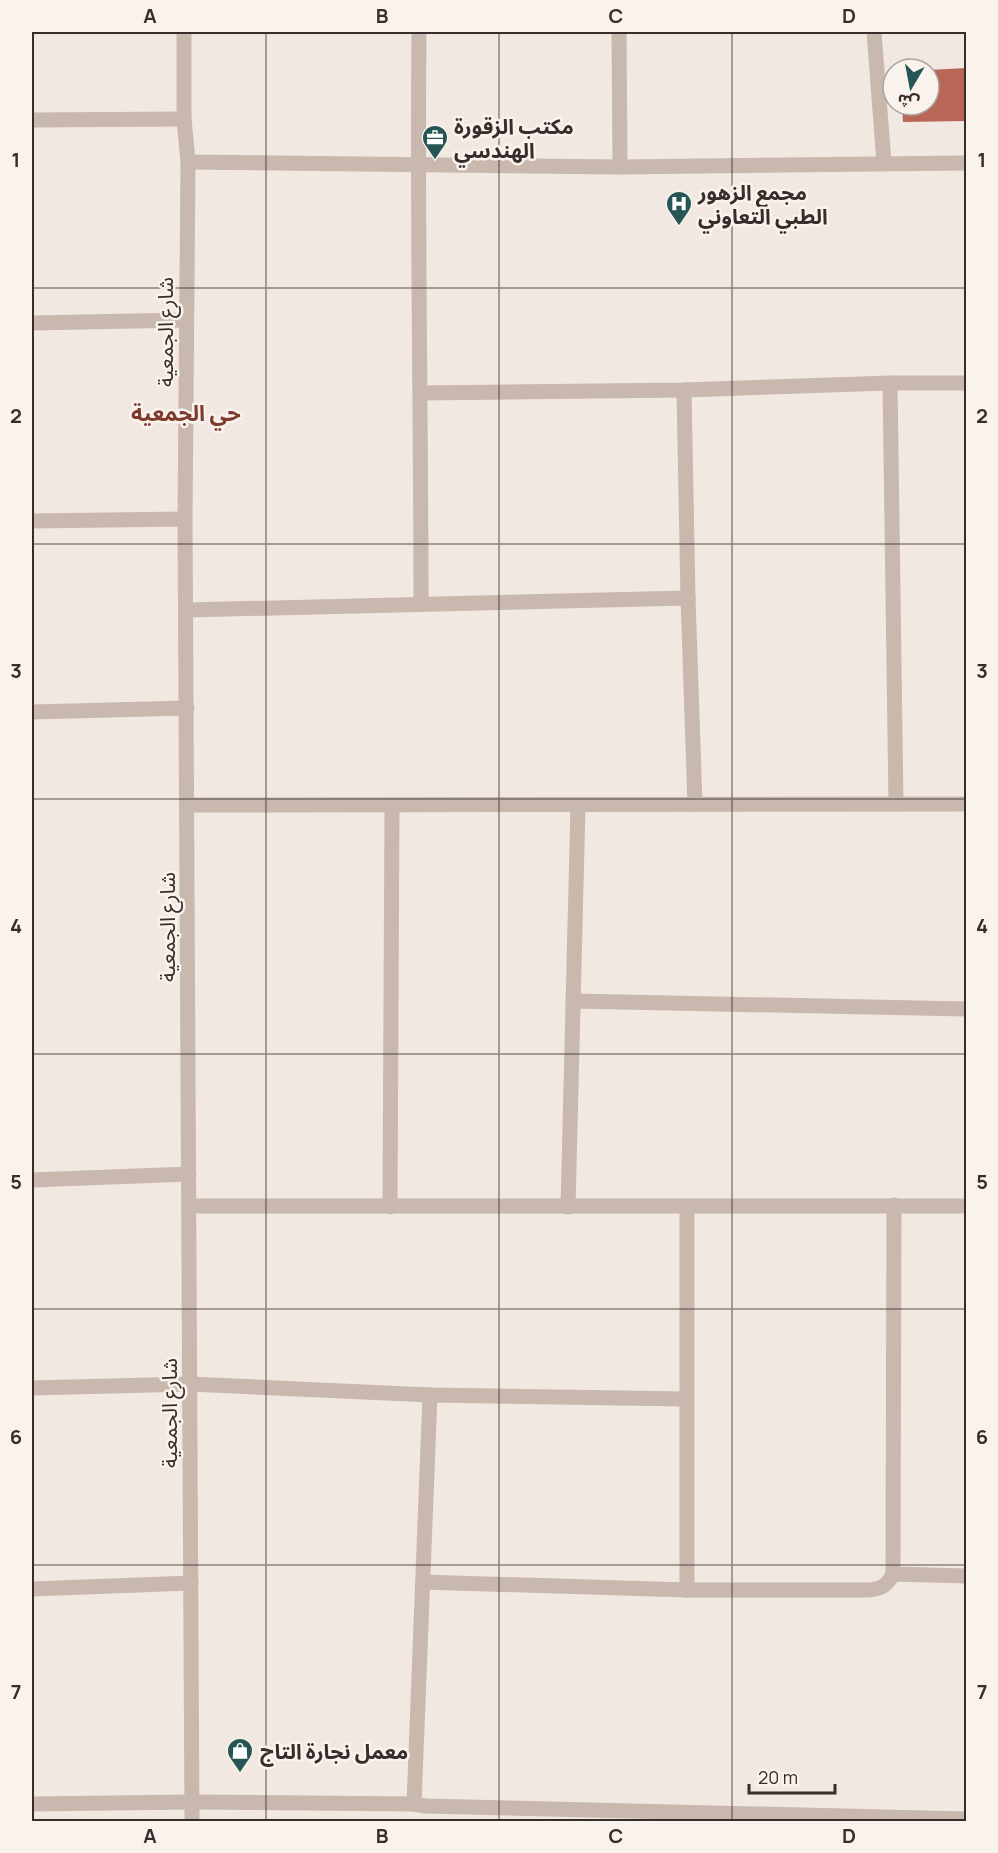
<svg xmlns="http://www.w3.org/2000/svg" width="998" height="1853" viewBox="0 0 998 1853" font-family="Manrope,'Noto Sans Arabic',sans-serif">
	<style>
		.building { fill: #b96656 }
		.lines { fill: none; stroke-linecap: round; stroke-linejoin: round }
		.minor { stroke: #c8b8ae; stroke-width: 15 }
		.grid { fill: none; stroke: #372e2b; stroke-width: 1.5; stroke-opacity: 0.55 }
		.labels { text-anchor: middle; dominant-baseline: central; stroke-width: 5; stroke-linejoin: round; paint-order: stroke }
		.poi-label { font-size: 21px; font-weight: bold; fill: #372e2b; stroke: #f9f2ed; text-anchor: start }
		.street-label { font-size: 21px; fill: #372e2b; stroke: #f9f2ed }
		.neighbourhood-label { font-size: 22px; font-weight: bold; fill: #7e3a2d; stroke: #f9f2ed }
		.neatline { fill: none; stroke: #372e2b; stroke-width: 2 }
		.grid-label { font-size: 20px; text-anchor: middle; font-weight: bold; fill: #372e2b }
	</style>
	<rect width="100%" height="100%" fill="#f1e8e1"/>
	<path class="building" d="M966,68V121L903,122L902,105H929V70Z"/>
	<g class="lines">
		<g class="minor">
			<path d="M184,32V119L188,162L185,519L192,1822"/>
			<path d="M419,32C417,222 421,413 421,603"/>
			<path d="M619,32L620,167"/>
			<path d="M874,32L884,163"/>
			<path d="M32,120L184,119"/>
			<path d="M188,162L620,167L966,163"/>
			<path d="M32,323L185,320"/>
			<path d="M890,383L896,804"/>
			<path d="M684,390L688,598L695,804"/>
			<path d="M421,393L684,390L890,383H966"/>
			<path d="M32,521L185,519"/>
			<path d="M187,610L688,598"/>
			<path d="M32,712L187,708"/>
			<path d="M187,805L966,804"/>
			<path d="M573,1001L966,1009"/>
			<path d="M32,1180L189,1174"/>
			<path d="M189,1206H966"/>
			<path d="M687,1206V1590"/>
			<path d="M390,1207L392,805"/>
			<path d="M568,1207L578,805"/>
			<path d="M32,1388L190,1384L430,1395L686,1399"/>
			<path d="M893,1574L966,1576"/>
			<path d="M423,1582L687,1590H868C881,1589 887,1586 893,1574L894,1205"/>
			<path d="M32,1589L191,1583"/>
			<path d="M32,1804L192,1802L414,1804L425,1806L966,1819"/>
			<path d="M414,1804L430,1395"/>
		</g>
	</g>
	<path class="grid" d="M266,32V1822M499,32V1822M732,32V1822M32,288H966M32,544H966M32,799H966M32,1054H966M32,1309H966M32,1565H966"/>
	<defs>
		<symbol id="office-pin" viewBox="-11 -11 22 30"><path d="M0 17L-7.5 6A9.5 9.5 0 1 1 7.5 6Z" fill="#255554" stroke="#f9f2ed"/><path d="M-6-3h4V-5.5h4V-3h4V5H-6ZM-1-4.5V-3h2v-1.5ZM-6 0V1H6V0Z" fill="#fff"/></symbol>
		<symbol id="hospital-pin" viewBox="-11 -11 22 30"><path d="M0 17L-7.5 6A9.5 9.5 0 1 1 7.5 6Z" fill="#255554" stroke="#f9f2ed"/><path d="M-5-5h3v3.5h4V-5h3V5h-3V1.5h-4V5h-3Z" fill="#fff"/></symbol>
		<symbol id="shop-pin" viewBox="-11 -11 22 30"><path d="M0 17L-7.5 6A9.5 9.5 0 1 1 7.5 6Z" fill="#255554" stroke="#f9f2ed"/><path d="M-5-2.5h2.3a2.7 3.5 0 0 1 5.4 0H5L5.5 6h-11ZM-1.5-2.5h3a1.5 2.3 0 0 0-3 0Z" fill="#fff"/></symbol>
	</defs>
	<g fill-rule="evenodd">
		<use href="#office-pin" x="420" y="123" width="30" height="40"/>
		<use href="#hospital-pin" x="664" y="189" width="30" height="40"/>
		<use href="#shop-pin" x="225" y="1736" width="30" height="40"/>
	</g>
	<g class="labels">
		<g class="poi-label">
			<text x="454" y="126">مكتب الزقورة<tspan x="454" dy="24">الهندسي</tspan></text>
			<text x="698" y="192">مجمع الزهور<tspan x="698" dy="24">الطبي التعاوني</tspan></text>
			<text x="260" y="1751">معمل نجارة التاج</text>
		</g>
		<g class="street-label">
			<text transform="translate(165 332) rotate(-90)">شارع الجمعية</text>
			<text transform="translate(167 927) rotate(-90)">شارع الجمعية</text>
			<text transform="translate(169 1413) rotate(-90)">شارع الجمعية</text>
		</g>
		<g class="neighbourhood-label">
			<text x="186" y="413">حي الجمعية</text>
		</g>
	</g>
	<rect width="998" height="1853" fill="none" stroke="#f9f2ed" stroke-width="66"/>
	<g transform="translate(911 87) rotate(190)"><circle r="28" fill="#f9f2ed" stroke="#aba49f" stroke-width="1.5"/>
	<path d="M0-4.5L10 22L0 15L-10 22Z" fill="#255554"/>
	<text y="-9" font-size="16" font-weight="bold" text-anchor="middle" fill="#372e2b">ش</text>
	</g>
	<path d="M749 1784v9h86v-9" fill="none" stroke="#372e2b" stroke-width="3"/>
	<text x="758" y="1784" font-size="18" fill="#372e2b" stroke="#f9f2ed" stroke-width="4.5" paint-order="stroke">20 m</text>
	<rect x="33" y="33" width="932" height="1787" class="neatline"/>
	<g class="grid-label">
		<text x="150" y="23">A</text>
		<text x="382" y="23">B</text>
		<text x="616" y="23">C</text>
		<text x="849" y="23">D</text>
		<text x="16" y="167">1</text>
		<text x="982" y="167">1</text>
		<text x="16" y="423">2</text>
		<text x="982" y="423">2</text>
		<text x="16" y="678">3</text>
		<text x="982" y="678">3</text>
		<text x="16" y="933">4</text>
		<text x="982" y="933">4</text>
		<text x="16" y="1189">5</text>
		<text x="982" y="1189">5</text>
		<text x="16" y="1444">6</text>
		<text x="982" y="1444">6</text>
		<text x="16" y="1699">7</text>
		<text x="982" y="1699">7</text>
		<text x="150" y="1843">A</text>
		<text x="382" y="1843">B</text>
		<text x="616" y="1843">C</text>
		<text x="849" y="1843">D</text>
	</g>
</svg>
